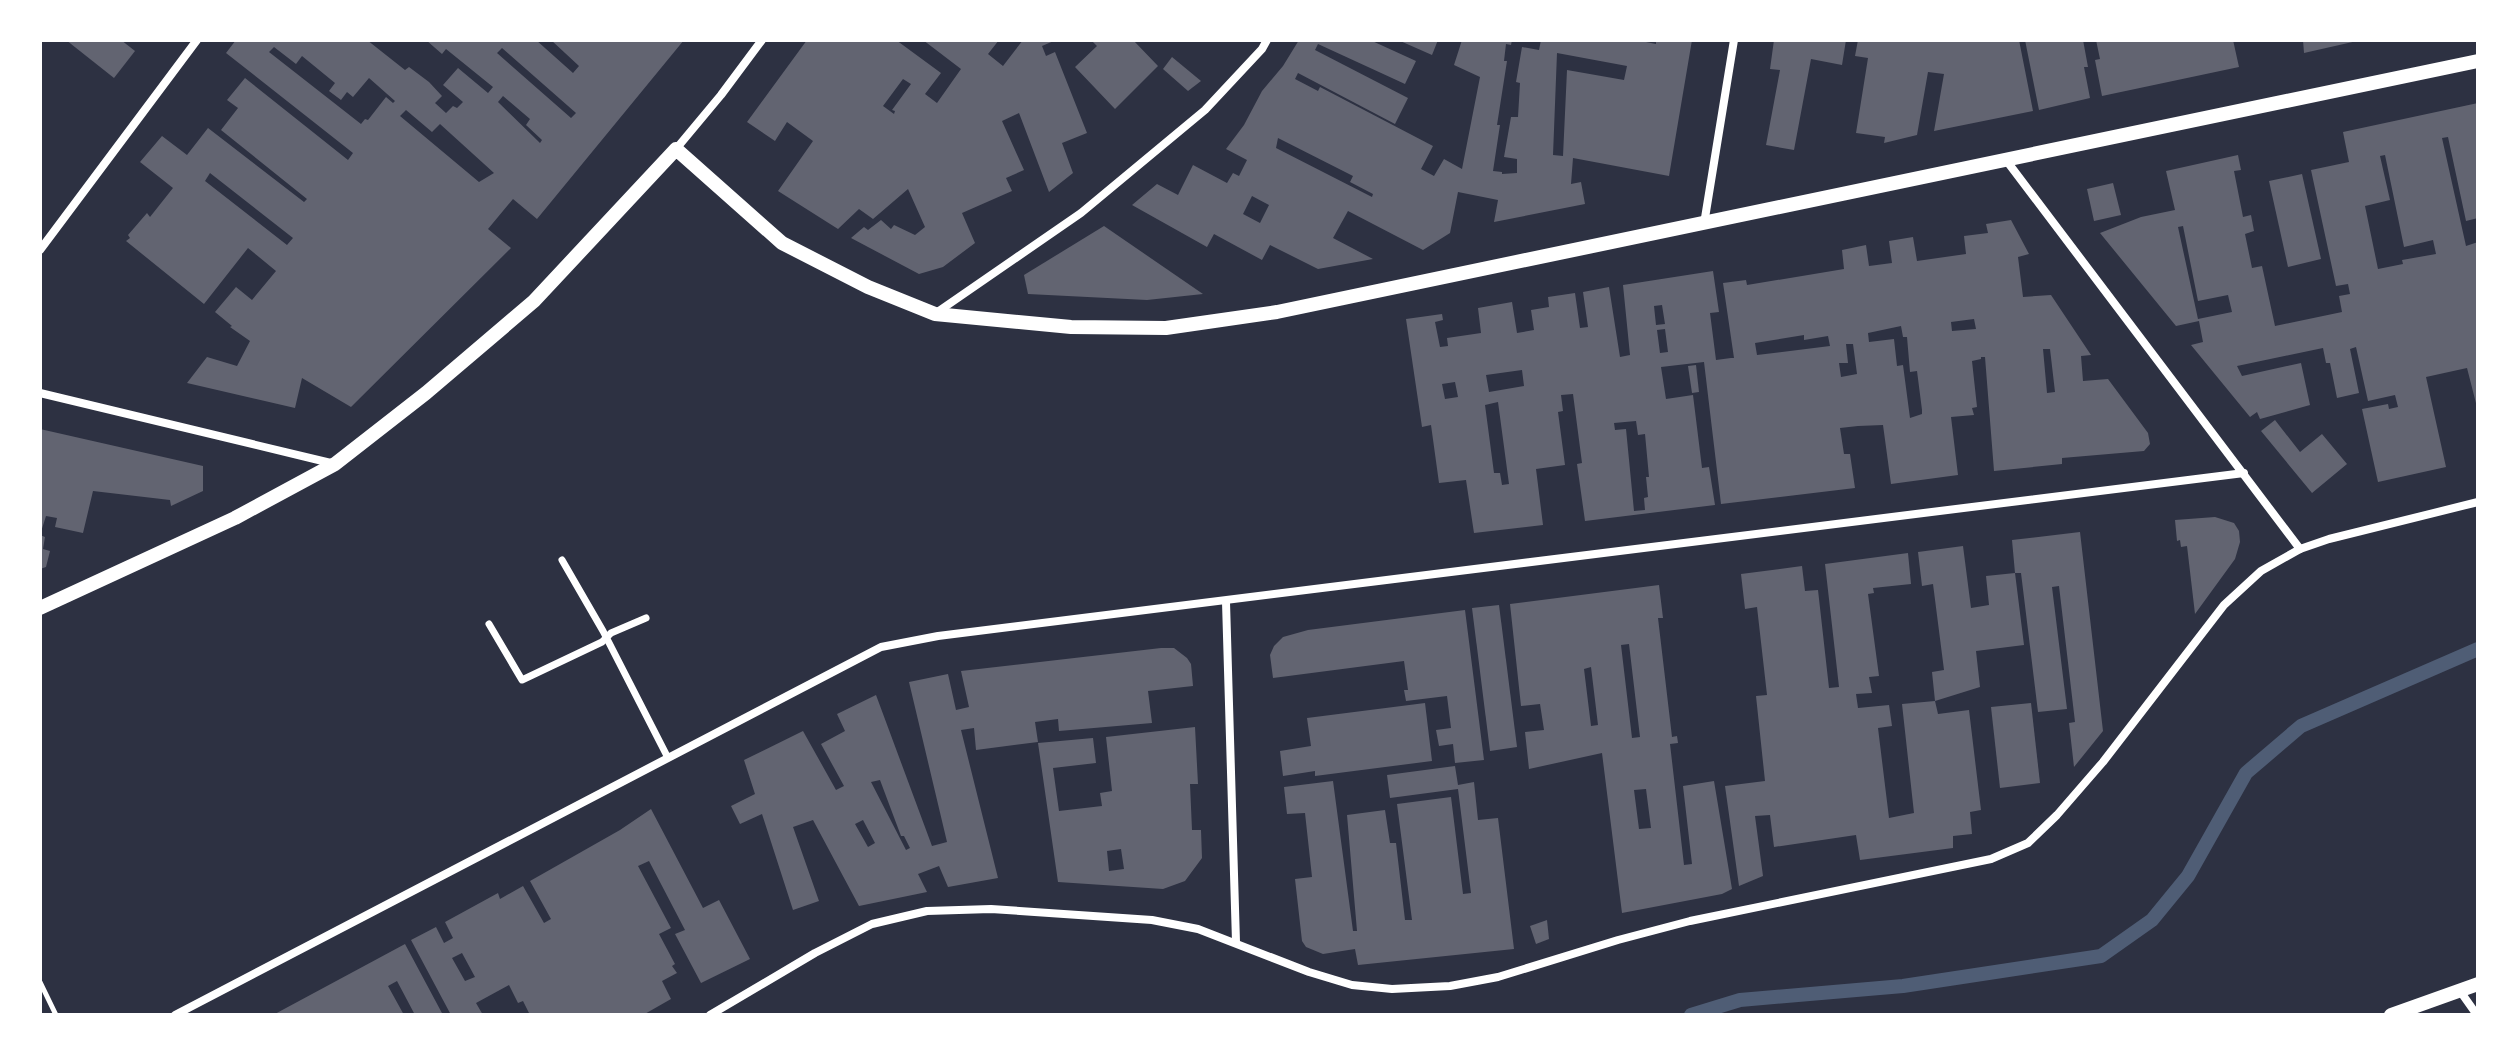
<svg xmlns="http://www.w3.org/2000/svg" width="2518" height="1055" viewBox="0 0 2518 1055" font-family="Roboto,sans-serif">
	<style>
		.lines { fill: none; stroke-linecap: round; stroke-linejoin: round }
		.stream { stroke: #4f5d75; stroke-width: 14 }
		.building { fill: #626471; fill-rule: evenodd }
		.path { stroke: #fff; stroke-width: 5 }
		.pedestrian { stroke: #fff; stroke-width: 7 }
		.minor { stroke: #fff; stroke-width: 8 }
		.tertiary { stroke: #fff; stroke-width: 14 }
	</style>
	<rect width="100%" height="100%" fill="#2d3142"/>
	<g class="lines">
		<path class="stream" d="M1691,1015L1740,1000L1903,986L2101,956L2152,920L2188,876L2246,773L2301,726L2478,649"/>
	</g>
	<g class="building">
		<path d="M66,40H121L135,51L114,78Z"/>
		<path d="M236,40H367L405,70L409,67L429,82L442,96L435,103L446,113L453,106L457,108L463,102L443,85L458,68L488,93L493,87L446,49L442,54L426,40H536L573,73L579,66L551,40H684L537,219L513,199L488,229L511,248L351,407L302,378L295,408L187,383L207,357L237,366L250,341L230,327L232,326L215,312L236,287L252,300L276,271L248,248L204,304L126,241L130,238L128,235L147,213L150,217L173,188L140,162L162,136L187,155L208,128L304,202L307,199L221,130L238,108L227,100L245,78L348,160L353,153L226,53ZM274,47L296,64L302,56L335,83L329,91L341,100L347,92L353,97L369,78L395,101L393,103L386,97L368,120L365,119L361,124L269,52ZM502,48L576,113L571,118L497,53ZM503,96L530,119L526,125L542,140L540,143L498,102ZM406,110L432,132L440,124L494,173L479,182L400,116ZM210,173L293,238L287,245L205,181Z"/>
		<path d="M807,40H896L941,73L925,94L937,103L961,69L923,40H999L988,54L1003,66L1023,40H1056L1042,46L1046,56L1055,52L1087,133L1062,143L1073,173L1049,192L1019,113L1002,121L1024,170L1006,178L1012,191L962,213L975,243L943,267L919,274L851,238L864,227L868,230L881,220L891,229L894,225L915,235L925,227L908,189L873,219L859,209L838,229L778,191L813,141L787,122L775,141L747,122ZM903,79L911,84L892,110L895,111L894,114L883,106Z"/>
		<path d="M1091,40H1133L1158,66L1115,109L1075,67L1097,46Z"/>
		<path d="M1299,40H1370L1416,61L1405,84L1318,44L1315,50L1408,98L1395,124L1298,73L1295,79L1318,91L1320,87L1433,146L1421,169L1434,176L1444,159L1462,169L1480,77L1454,65L1462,40H1512L1511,45L1506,44L1504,61H1507L1497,125H1500L1493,171L1502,172V174L1517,173V159L1504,157L1511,117H1518L1520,83L1516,82L1522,47L1539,50L1541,40H1636L1656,44V40H1692L1669,176L1573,158L1571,184L1581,182L1585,204L1494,222L1498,200L1458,192L1450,233L1423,250L1348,211L1333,238L1373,259L1318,269L1270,245L1262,260L1214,234L1207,247L1132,205L1157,184L1178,195L1193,165L1227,183L1233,173L1239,176L1247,160L1226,149L1244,125L1262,91L1283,66ZM1557,53L1627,66L1624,80L1567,70L1563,156L1553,155ZM1278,138L1353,176L1350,182L1373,194L1372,197L1276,148ZM1252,196L1269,205L1260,223L1243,214Z"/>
		<path d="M1398,40H1438L1432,55Z"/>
		<path d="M1774,40H1846L1842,65L1811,59L1794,150L1766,145L1780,70L1770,69Z"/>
		<path d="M1858,40H2019L2033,111L1934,131L1944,74L1928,72L1917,135L1884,143L1885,137L1856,133L1868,58L1855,56Z"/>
		<path d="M2025,40H2083L2088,67H2084L2090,98L2039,110Z"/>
		<path d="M2096,40H2233L2239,67L2102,96L2095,60L2100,59Z"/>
		<path d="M2303,40H2357V41L2304,53Z"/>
		<path d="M1172,57L1201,81L1188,91L1163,69Z"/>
		<path d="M2478,103V218L2466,221L2448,137L2442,138L2466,246L2478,242V411L2467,368L2426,377L2446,467L2378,482L2362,409L2388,404L2389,409L2398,407L2395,395L2368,401L2356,347L2350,349L2359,393L2337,398L2330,363H2326L2323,348L2237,366L2242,376L2301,363L2310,405L2260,419L2257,412L2250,417L2191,345L2203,342L2199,321L2176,326L2100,233L2141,217L2175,210L2166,171L2238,155L2241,170L2234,171L2243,217L2251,215L2254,231L2245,234L2252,268L2262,266L2275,326L2342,312L2339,296L2350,294L2348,284L2336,286L2311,170L2349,162L2343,132ZM2385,155L2404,247L2433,240L2436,254L2402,260L2403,264L2378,269L2365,206L2390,200L2380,156ZM2183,226L2198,301L2228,295L2232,312L2198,319L2178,227Z"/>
		<path d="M2302,174L2321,259L2288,267L2269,181Z"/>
		<path d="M2113,183L2121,215L2094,221L2087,189Z"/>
		<path d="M2011,220L2029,254L2018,257L2023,297L2051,295L2091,355L2081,356L2083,381L2108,379L2148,433L2150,444L2144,451L2062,458V464L1994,471L1985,357H1981V359L1972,361L1977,407L1972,408L1974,415L1951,417L1958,475L1891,484L1883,425L1858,426L1840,428L1844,454H1850L1855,488L1721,504L1704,362L1661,367L1666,399L1693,395L1702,468L1709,467L1715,505L1585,521L1577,464L1582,463L1573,394L1561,395L1563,411L1558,412L1565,465L1536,469L1543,525L1474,533L1466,480L1439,483L1431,425L1422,427L1406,319L1442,314L1443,320L1435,322L1440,347L1448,346L1447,338L1481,333L1478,308L1512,302L1517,333L1534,330L1531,310L1549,307L1548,297L1575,293L1580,328L1588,327L1583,292L1609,287L1620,357L1630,355L1623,285L1713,271L1719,312L1710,313L1716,360L1731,358H1734L1723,283L1746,280L1747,285L1844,269L1842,250L1866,245L1869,266L1892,263L1889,241L1913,237L1917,261L1966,254L1964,236L1988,233L1986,224ZM1662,305L1665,324L1656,325L1654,306ZM1974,319L1976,329L1952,331L1951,322ZM1901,326L1903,337H1907L1910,372L1917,371L1922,410V414L1910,418L1903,365L1897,366L1894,339L1869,342L1868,333ZM1665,329L1668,352L1660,353L1657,330ZM1804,335V340L1828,336L1830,346L1757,355L1755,343ZM1846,344H1853L1857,374L1841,377L1839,363H1848ZM2043,349H2050L2055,392L2047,393ZM1522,370L1524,386L1489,392L1486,375ZM1455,382L1458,397L1445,399L1442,384ZM1498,402L1509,484L1502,485L1500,473H1494L1485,405ZM1636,421L1638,435L1645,434L1649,477H1646L1648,497L1644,498L1645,510L1634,511L1626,429L1615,430L1614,423Z"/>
		<path d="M1104,226L1203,294L1147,300L1028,294L1024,275Z"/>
		<path d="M1696,365L1699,392L1692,393L1688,366Z"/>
		<path d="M2275,420L2300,452L2322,434L2347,464L2312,493L2261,431Z"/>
		<path d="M40,429L203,466V491L171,506L170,500L93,491L83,533L55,527L57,518L46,516L40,535Z"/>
		<path d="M2215,517L2234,523L2239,531L2240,542L2235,559L2195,614L2187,546L2181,547L2180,540L2177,541L2175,520Z"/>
		<path d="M2080,532L2103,731L2074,767L2069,723L2075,722L2059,586L2052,587L2067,709L2038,712L2021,573H2015L2012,540Z"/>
		<path d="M40,535L45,537L43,549L50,551L46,567L40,569Z"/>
		<path d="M1963,546L1971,608L1989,605L1986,576L2015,573L2024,645L1976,651L1980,687L1935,701L1938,714L1969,710L1981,810L1970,812L1972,834L1953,836V848L1860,860L1856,835L1774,847L1770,815L1755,816L1763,876L1739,886L1725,786L1765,781L1756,696L1767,695L1757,607L1745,609L1741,574L1802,566L1805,591L1818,590L1829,688L1839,687L1825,564L1908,553L1911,584L1873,588L1874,593L1868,594L1879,676L1869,677L1872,693L1856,694L1858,708L1889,705L1892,726L1878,728L1889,818L1914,813L1902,704L1935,701L1932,672L1944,670L1933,584L1922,586L1918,552Z"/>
		<path d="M1659,585L1663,618H1658L1672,737L1677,736L1678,743L1670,744L1684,865L1692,864L1683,786L1714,781L1732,889L1722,894L1622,913L1602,753L1529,769L1525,732L1544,730L1540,704L1521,706L1510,604ZM1629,644L1640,737L1632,738L1621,645ZM1591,667L1598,725L1591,726L1584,669ZM1646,789L1651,828L1639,829L1634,790Z"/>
		<path d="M1499,605L1517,747L1490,751L1472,608Z"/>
		<path d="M1465,610L1484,760L1455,763L1453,744L1439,746L1436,730L1451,728L1447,696L1406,701L1404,690H1408L1404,661L1273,678L1270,655L1274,646L1283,637L1308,630Z"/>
		<path d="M1161,648H1174L1187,658L1191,664L1193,686L1148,691L1152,723L1059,731L1058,719L1035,722L1038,742L976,750L974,728L961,730L998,878L948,887L939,866L918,874L927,892L859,906L813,820L793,827L819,901L793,910L762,814L740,824L731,806L755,794L744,760L803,731L836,790L844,786L821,744L845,731L837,714L876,695L932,846L947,842L909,682L948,674L956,710L969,707L961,671ZM880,780L901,836H904L910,848L906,850L871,782ZM863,820L875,843L868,847L855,824Z"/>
		<path d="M1425,703L1432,761L1315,776V771L1283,776L1280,751L1311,746L1307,718Z"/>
		<path d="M2031,703L2040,783L2000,788L1991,707Z"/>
		<path d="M1195,727L1198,784H1190L1192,830H1201L1202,858L1185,881L1163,889L1058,882L1038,743L1093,738L1096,763L1053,768L1059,811L1102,806L1100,793L1112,791L1106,737ZM1121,849L1124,869L1109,871L1107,851Z"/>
		<path d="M1455,766L1458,785L1474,782L1478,820L1498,818L1514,949L1358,965L1355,949L1323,954L1306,947L1302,941L1295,879L1312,877L1305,813L1287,814L1284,787L1333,781L1353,931H1357L1347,815L1385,810L1390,843H1396L1405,920H1412L1397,804L1451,797L1463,894L1471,893L1458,789L1390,798L1387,775Z"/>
		<path d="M651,809L703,908L719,900L750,959L701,983L675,934L685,930L649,861L638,866L671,928L659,934L675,964L672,966L677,973L662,981L671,999L643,1015H530L523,1001L518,1003L509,985L476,1003L483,1015H451L411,940L436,927L444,943L453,938L445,922L498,893L500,899L523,886L544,923L551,919L530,881L620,830ZM462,953L475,977L465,981L452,958Z"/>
		<path d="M1547,920L1549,939L1536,944L1530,926Z"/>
		<path d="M405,944L443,1015H415L397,981L388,986L404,1015H273Z"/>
	</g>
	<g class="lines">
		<path class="path" d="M40,982L56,1015"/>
		<g class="pedestrian">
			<path d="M562,560L603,631L667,756"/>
			<path d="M489,624L522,680L602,642L611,633L646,618"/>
		</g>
		<g class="minor">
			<path d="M676,149L721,95L762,40"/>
			<path d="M2006,160L2300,549"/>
			<path d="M1704,224L1734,40"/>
			<path d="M40,250L197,40"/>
			<path d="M936,313L1081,213L1205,110L1262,49L1267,40"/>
			<path d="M40,393L335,464"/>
			<path d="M1226,602L1236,942"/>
			<path d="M2460,991L2477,1015"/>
			<path d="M175,1015L881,647L938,636L2244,473"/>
			<path d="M710,1015L815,953L872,924L927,911L991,909L1152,920L1198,929L1309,972L1352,985L1392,989L1450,986L1498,977L1618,940L1690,921L1991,859L2028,843L2057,815L2103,762L2224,605L2261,571L2300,549L2329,539L2478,502"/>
		</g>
		<g class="tertiary">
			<path d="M40,608L235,518L335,464L426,393L534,301L676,149L782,243L868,287L935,314L1071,327L1166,328L1277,312L2478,61"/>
			<path d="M2391,1015L2478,984"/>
		</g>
	</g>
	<rect width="2518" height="1055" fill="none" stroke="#ffffff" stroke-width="84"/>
</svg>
